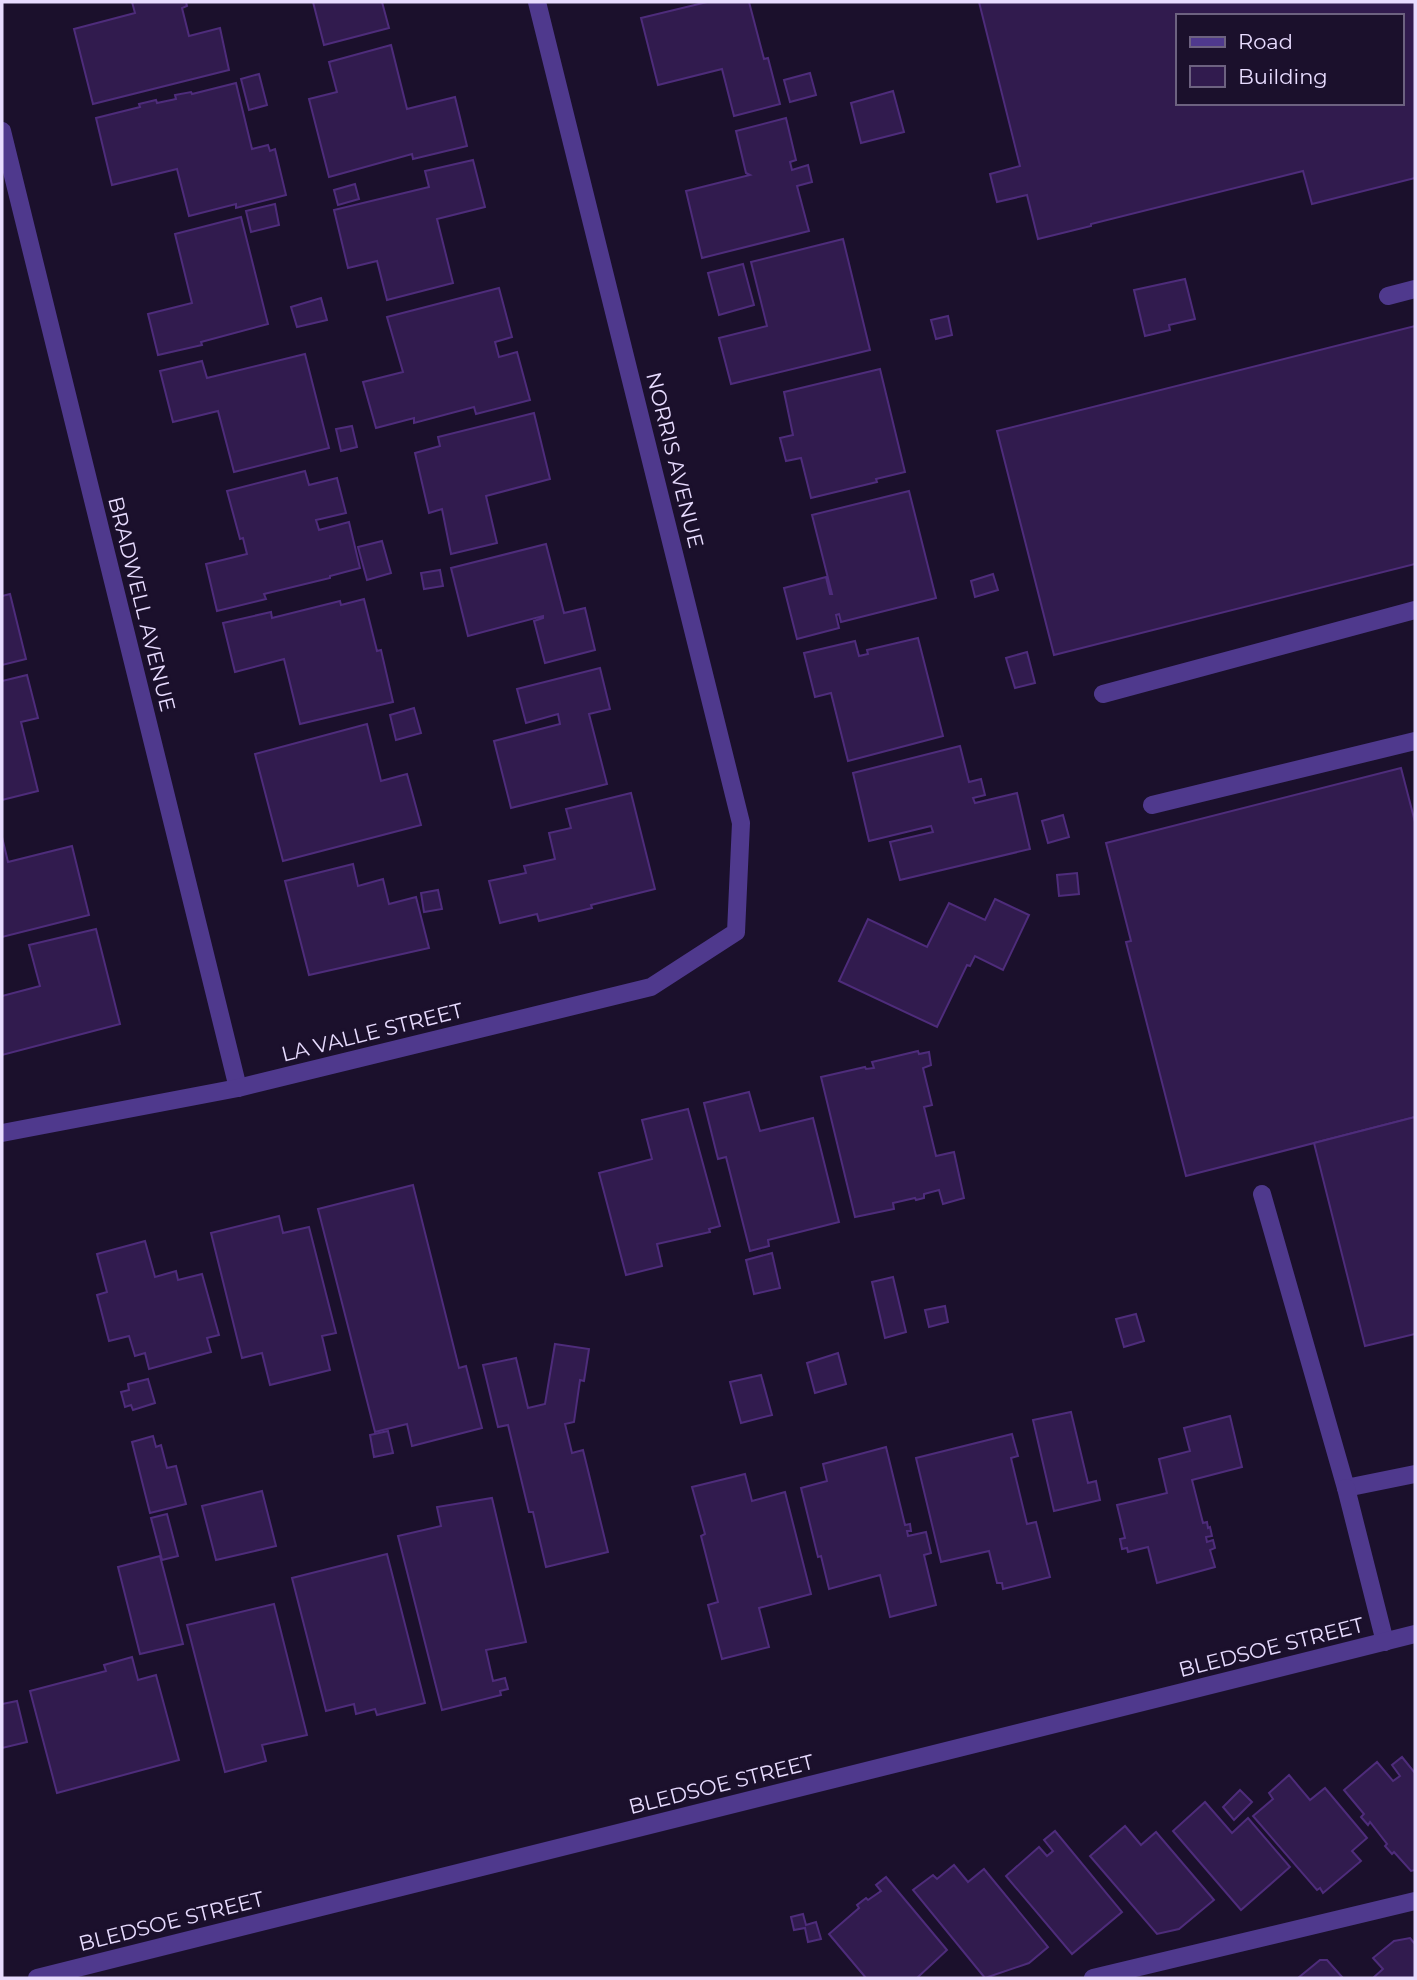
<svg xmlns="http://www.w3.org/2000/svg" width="1417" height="1980" viewBox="0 0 1417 1980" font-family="Montserrat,sans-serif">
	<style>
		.building { fill: #311b4e; stroke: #4e2c7b; stroke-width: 2; fill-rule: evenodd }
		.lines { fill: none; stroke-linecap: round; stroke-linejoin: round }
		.minor { stroke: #4f398d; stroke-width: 18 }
		.labels { text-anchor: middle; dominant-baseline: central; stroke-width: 6; stroke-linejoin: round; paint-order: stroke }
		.street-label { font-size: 21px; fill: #e8dcff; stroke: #1b102c }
	</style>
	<rect width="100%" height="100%" fill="#1b102c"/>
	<g class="building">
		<path d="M132,2H186L187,6L182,8L189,36L220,28L229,70L93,104L74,29L135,13Z"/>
		<path d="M313,2H382L389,28L324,45Z"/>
		<path d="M707,2H749L764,59L768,58L780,104L734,116L722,69L658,85L641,18Z"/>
		<path d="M979,2H1415V178L1312,204L1303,171L1091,224V226L1038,239L1027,195L997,202L990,174L1020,166ZM1177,16H1401V103H1177Z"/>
		<path d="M391,45L407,109L455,97L467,146L413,159L412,154L329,177L309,99L337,92L329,62Z"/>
		<path d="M810,73L816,95L790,102L784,80Z"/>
		<path d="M259,74L267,105L249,110L241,79Z"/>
		<path d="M236,83L252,149L268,145L270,151L275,149L286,195L236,208V204L189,216L177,169L112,185L96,118L140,107L139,104L156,100L157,103L176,99L175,95L191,92L192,94Z"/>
		<path d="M893,91L904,132L861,143L851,103Z"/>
		<path d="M786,118L796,160L790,162L792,170L808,165L812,182L797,186L809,231L702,258L686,191L750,175L746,173L736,131Z"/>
		<path d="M473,160L485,207L437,219L453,283L387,300L377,261L348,268L334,210L429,187L425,171Z"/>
		<path d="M355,184L359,199L338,205L334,190Z"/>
		<path d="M275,204L279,225L251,232L246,211Z"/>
		<path d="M241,217L268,324L201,342L202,345L158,355L148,314L192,303L175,234Z"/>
		<path d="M843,239L870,350L731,384L719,338L767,326L751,262Z"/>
		<path d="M743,264L754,305L719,315L708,273Z"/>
		<path d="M1185,279L1195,319L1169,325L1170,330L1145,336L1134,290Z"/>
		<path d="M499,288L512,337L495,342L499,357L517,352L530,400L476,414L474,407L414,423V418L376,428L363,382L403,372L387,317Z"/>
		<path d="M321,298L327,320L297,327L291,307Z"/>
		<path d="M948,316L952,335L936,339L931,320Z"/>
		<path d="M1415,326V564L1054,655L997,431Z"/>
		<path d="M305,354L329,448L234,472L218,411L173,422L160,371L202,361L207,378Z"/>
		<path d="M880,369L905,472L876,479L877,482L811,498L801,458L786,461L780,438L793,435L784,392Z"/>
		<path d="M534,413L550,479L486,496L497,543L451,554L442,509L429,513L415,453L440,446L438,437Z"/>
		<path d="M352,426L357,447L341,451L336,429Z"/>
		<path d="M305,471L309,485L337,478L346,513L316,520L319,530L349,522L360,568L330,576V578L264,594L266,599L217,611L206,564L247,554L243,538L240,539L227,491Z"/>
		<path d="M909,491L936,598L841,622L839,614L836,615L839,628L797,639L784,588L826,577L830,594H832L812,515Z"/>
		<path d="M382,541L391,573L367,580L358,547Z"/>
		<path d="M546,544L564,613L585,608L595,650L545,663L534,621L543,618V616L468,636L451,568Z"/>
		<path d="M440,570L443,586L424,589L421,573Z"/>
		<path d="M993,574L998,590L975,597L971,581Z"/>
		<path d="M10,594L26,659L2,665V596Z"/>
		<path d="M364,599L377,651L381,650L393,702L300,724L284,659L235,672L223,623L271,612L272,618L340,601L341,605Z"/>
		<path d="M918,638L943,736L848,761L831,693L815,697L804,653L855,641L859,656L868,654L867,650Z"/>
		<path d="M1027,652L1035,683L1015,688L1006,658Z"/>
		<path d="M600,668L610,709L589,714L607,784L511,808L494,741L560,724L558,714L526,723L517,689Z"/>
		<path d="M27,675L38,718L21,722L38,791L2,800V681Z"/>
		<path d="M414,708L421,733L396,740L390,715Z"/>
		<path d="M367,724L381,781L407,774L421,825L283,861L255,754Z"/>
		<path d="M960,746L969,782L981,779L985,795L973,798L975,803L1017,793L1030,849L900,880L890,842L933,832L931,826L869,841L853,773Z"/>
		<path d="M1401,768L1415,822V1117L1186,1176L1126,942L1131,941L1106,843Z"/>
		<path d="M631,793L655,889L591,905L592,908L539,921L537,914L500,923L489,881L526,873L524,866L555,859L549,833L571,828L566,809Z"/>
		<path d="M1063,815L1069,837L1048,843L1042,821Z"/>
		<path d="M2,837L8,862L72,846L89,915L2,937Z"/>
		<path d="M353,864L358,886L383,879L389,904L416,897L429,948L309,975L285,881Z"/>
		<path d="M1077,873L1079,894L1059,896L1057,875Z"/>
		<path d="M438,890L442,909L424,912L421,893Z"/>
		<path d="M995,899L1029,915L1003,970L975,956L970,966L967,965L937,1027L839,981L868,919L927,947L949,903L985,920Z"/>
		<path d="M96,929L120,1024L2,1055V996L40,986L29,945Z"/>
		<path d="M918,1051L919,1054L929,1052L931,1065L923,1068L932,1105L924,1107L936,1156L954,1152L964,1198L943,1204L939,1190L924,1194V1198L916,1200L915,1198L893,1203L894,1209L855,1217L821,1077L865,1067L866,1069L874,1068L872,1062Z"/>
		<path d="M749,1092L760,1131L813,1118L839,1222L768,1240L769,1246L750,1251L726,1157L718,1159L704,1103Z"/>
		<path d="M688,1109L720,1226L709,1229L710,1232L657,1244L662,1266L626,1275L599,1173L652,1159L642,1120Z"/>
		<path d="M1415,1117V1334L1365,1346L1314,1143Z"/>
		<path d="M413,1185L459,1368L466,1366L482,1428L412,1446L407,1424L375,1432L318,1209Z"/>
		<path d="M279,1216L283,1233L309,1227L336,1333L322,1336L330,1370L270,1385L262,1353L242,1358L211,1233Z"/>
		<path d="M145,1241L155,1277L176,1271L178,1280L202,1274L219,1335L207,1338L211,1352L149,1369L145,1353L135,1356L129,1336L109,1341L97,1295L107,1292L97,1254Z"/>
		<path d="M772,1253L780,1288L754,1294L746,1260Z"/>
		<path d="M893,1277L906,1332L885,1338L872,1282Z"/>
		<path d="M945,1306L948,1322L929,1327L925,1310Z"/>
		<path d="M1136,1314L1144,1341L1124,1347L1116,1319Z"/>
		<path d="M555,1344L589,1349L584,1381L580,1380L574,1422L565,1424L572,1453L583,1450L608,1552L546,1567L533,1512H529L508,1425L498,1427L483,1365L516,1358L528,1408L545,1404Z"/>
		<path d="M838,1353L846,1384L815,1393L807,1363Z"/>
		<path d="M761,1375L772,1415L741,1423L730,1382Z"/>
		<path d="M148,1379L155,1403L133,1410L131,1405L125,1407L121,1392L129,1390L128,1384Z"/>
		<path d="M1071,1412L1088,1483L1096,1481L1100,1500L1054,1511L1033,1420Z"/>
		<path d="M1230,1416L1242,1467L1192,1480L1203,1523L1207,1522L1208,1528L1210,1527L1212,1536L1206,1537L1207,1542L1213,1540L1215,1548L1210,1550L1215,1567L1157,1583L1148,1547L1128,1552L1127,1548L1122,1549L1120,1539L1125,1538L1117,1505L1167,1493L1159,1459L1190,1451L1184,1428Z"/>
		<path d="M388,1431L393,1453L374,1457L370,1435Z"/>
		<path d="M1012,1434L1018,1456L1011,1458L1027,1524L1036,1522L1050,1577L1003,1589L1002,1583H997L989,1551L941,1562L916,1458Z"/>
		<path d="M153,1436L156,1447L161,1445L167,1468L176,1466L186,1504L150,1513L132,1442Z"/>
		<path d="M886,1447L905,1525L910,1524L911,1531H907L908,1536L926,1532L931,1553L924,1555L936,1605L890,1617L880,1575L829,1589L821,1556L818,1557L801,1488L827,1481L823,1464Z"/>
		<path d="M745,1474L752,1501L785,1492L811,1594L759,1608L769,1647L722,1659L708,1605L718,1602L701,1536L705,1534L692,1487Z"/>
		<path d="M262,1491L276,1546L216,1560L202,1506Z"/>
		<path d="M492,1498L526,1642L486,1650L493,1681L505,1678L508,1689L500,1691L501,1695L442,1710L398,1536L441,1526L437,1507Z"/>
		<path d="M167,1514L178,1556L162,1560L151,1518Z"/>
		<path d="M387,1554L425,1703L377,1715L375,1709L356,1714L354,1704L326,1711L292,1578Z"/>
		<path d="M160,1556L183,1644L140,1654L118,1567Z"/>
		<path d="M274,1604L307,1735L262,1745L266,1761L225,1772L187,1625Z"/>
		<path d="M132,1657L138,1680L156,1675L179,1760L57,1793L30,1691L106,1671L104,1665Z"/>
		<path d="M17,1701L27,1742L2,1748V1704Z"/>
		<path d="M1402,1757L1415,1773V1870L1411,1871L1394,1852L1392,1854L1385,1846L1387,1844L1370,1822L1368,1825L1361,1817L1364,1814L1344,1790L1377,1762L1393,1781L1400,1776L1392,1765Z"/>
		<path d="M1289,1775L1310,1800L1325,1788L1367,1838L1352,1851L1361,1861L1323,1893L1320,1888L1317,1890L1253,1816L1273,1799L1269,1793Z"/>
		<path d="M1240,1790L1252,1802L1234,1820L1223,1807Z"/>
		<path d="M1205,1802L1232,1833L1248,1818L1290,1867L1241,1910L1173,1831Z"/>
		<path d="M1125,1826L1141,1845L1156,1832L1214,1900L1179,1929L1157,1934L1090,1856Z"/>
		<path d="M1055,1831L1122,1912L1072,1954L1006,1876L1039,1847L1047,1856L1053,1851L1044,1840Z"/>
		<path d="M954,1865L968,1882L984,1869L1048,1947L1029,1963L985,1978L913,1890L933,1875L937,1879Z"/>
		<path d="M886,1877L947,1950L917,1978H866L829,1934L859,1908L857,1905L866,1898L868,1900L881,1891L876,1885Z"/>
		<path d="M803,1914L806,1925L816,1922L821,1939L808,1942L805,1928L794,1930L791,1917Z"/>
		<path d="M1410,1938L1415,1944V1978H1373L1383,1969L1373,1958L1394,1941Z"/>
		<path d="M1320,1960H1327L1343,1978H1298Z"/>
	</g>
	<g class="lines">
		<g class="minor">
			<path d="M2,131L238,1088"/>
			<path d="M1388,296L1415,289"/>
			<path d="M1103,694L1415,610"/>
			<path d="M1152,805L1415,741"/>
			<path d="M2,1133L238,1088L651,987L736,932L741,823L537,2"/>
			<path d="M1262,1194L1346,1488L1415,1474"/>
			<path d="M1346,1488L1385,1642"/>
			<path d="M37,1978L1415,1634"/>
			<path d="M1093,1978L1415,1901"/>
		</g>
	</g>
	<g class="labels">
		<g class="street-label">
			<text transform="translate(675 460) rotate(76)">NORRIS AVENUE</text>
			<text transform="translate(142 604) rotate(76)">BRADWELL AVENUE</text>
			<text transform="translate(372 1032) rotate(-14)">LA VALLE STREET</text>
			<text transform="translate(1271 1647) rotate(-14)">BLEDSOE STREET</text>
			<text transform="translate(721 1784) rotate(-14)">BLEDSOE STREET</text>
			<text transform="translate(171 1921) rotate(-14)">BLEDSOE STREET</text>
		</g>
	</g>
	<rect width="1417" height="1980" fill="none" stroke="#e8dcff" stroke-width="7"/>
	<rect x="1176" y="14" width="228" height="91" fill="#1b102c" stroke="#6d6280" stroke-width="2"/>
	<rect x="1190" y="37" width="35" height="10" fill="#4f398d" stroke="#6d6280" stroke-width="2"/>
	<text x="1238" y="49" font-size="21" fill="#e8dcff">Road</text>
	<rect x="1190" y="66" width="35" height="21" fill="#311b4e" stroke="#6d6280" stroke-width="2"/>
	<text x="1238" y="84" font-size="21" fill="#e8dcff">Building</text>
</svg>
